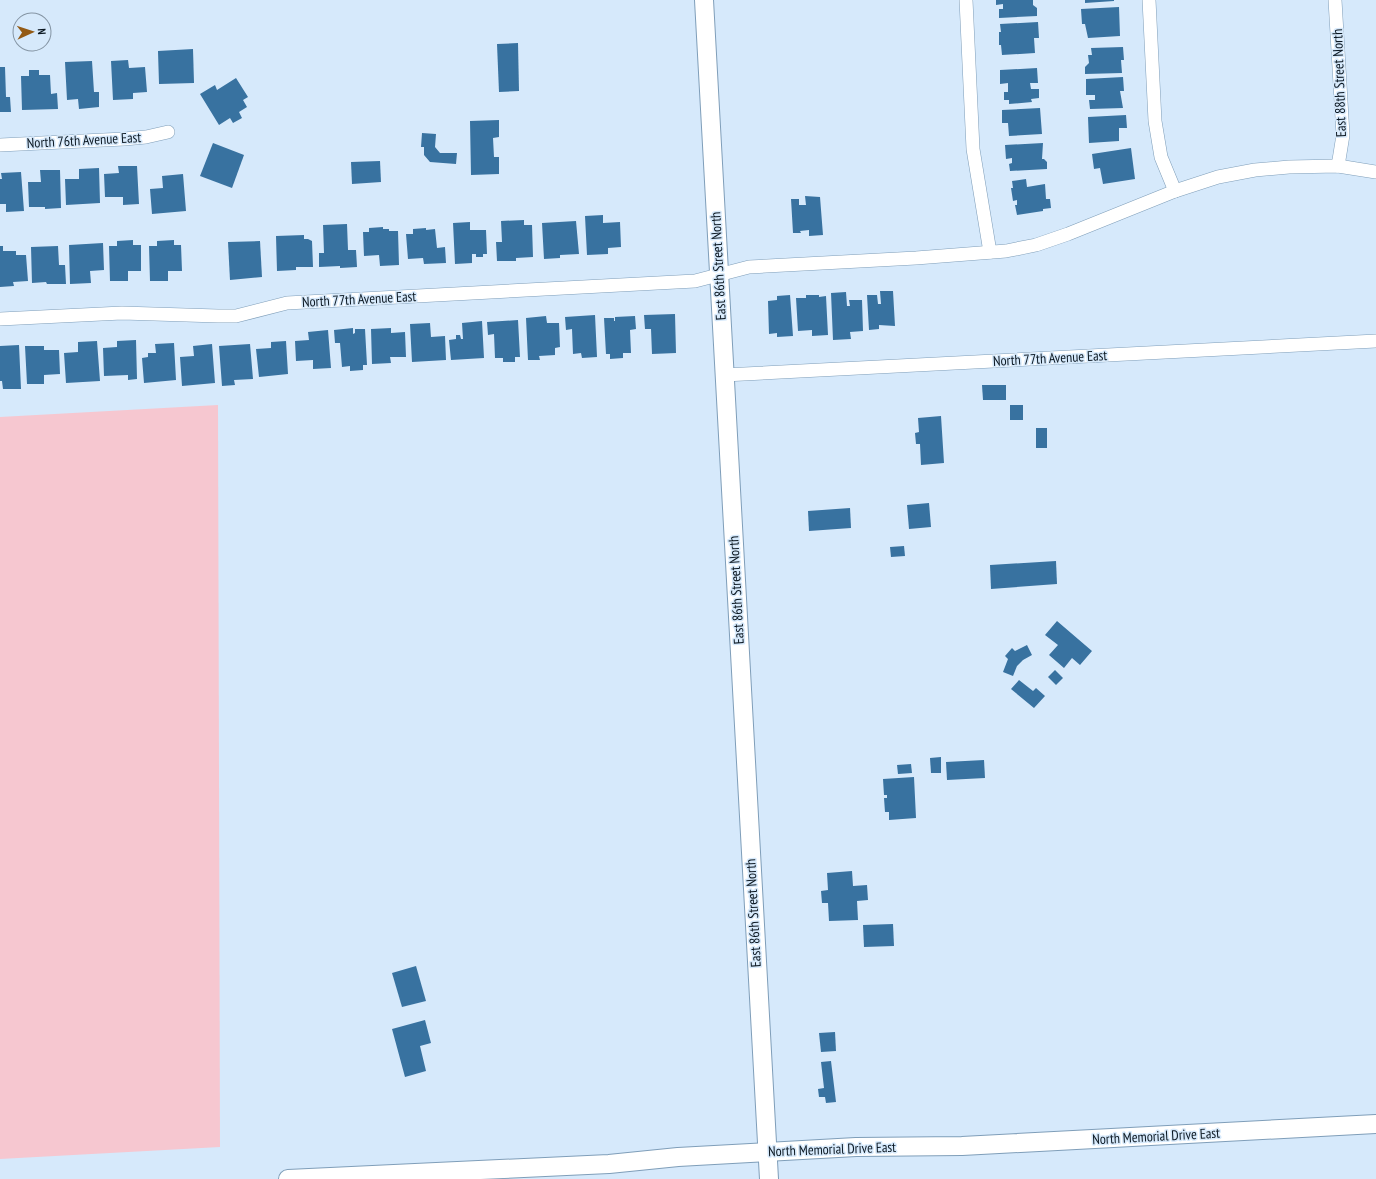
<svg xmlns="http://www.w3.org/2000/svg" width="1376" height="1179" viewBox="0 0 1376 1179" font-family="'PT Sans Narrow',sans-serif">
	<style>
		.green { fill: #f6c7d0 }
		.building { fill: #3872a0 }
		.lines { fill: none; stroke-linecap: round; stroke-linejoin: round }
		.street-casing { stroke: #7f9eb9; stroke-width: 14 }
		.secondary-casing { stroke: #7f9eb9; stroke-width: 20 }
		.street { stroke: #fff; stroke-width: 13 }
		.secondary { stroke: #fff; stroke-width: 18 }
		.labels { text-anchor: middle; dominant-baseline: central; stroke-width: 3; stroke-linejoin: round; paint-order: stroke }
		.street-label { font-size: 14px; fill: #0b1721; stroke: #d6e9fb }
	</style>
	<rect width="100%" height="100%" fill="#d6e9fb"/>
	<path class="green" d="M218,405L220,1147L0,1159V417Z"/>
	<g class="building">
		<path d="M996,0H1033V5L1037,8V16L999,18V9H1003V4L996,5Z"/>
		<path d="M1085,0H1114V1L1085,3Z"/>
		<path d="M1119,7L1120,36L1088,38L1085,24H1082L1081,9Z"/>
		<path d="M1038,22L1039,38H1034L1035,53L1002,55L1001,45H999V32H1001L1000,24Z"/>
		<path d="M518,43L519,91L499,92L497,44Z"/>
		<path d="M1123,47L1124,60H1121L1122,73L1085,74V67L1089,63L1088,55H1092L1091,48Z"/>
		<path d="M193,49L194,83L159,84L158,51Z"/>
		<path d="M128,60L129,68L145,67L147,92L133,93V99L113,100L111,61Z"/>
		<path d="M92,61L94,92H99V107L79,109L78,99L67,100L65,62Z"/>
		<path d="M0,67H5L6,97H10L11,112H0Z"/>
		<path d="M1037,68L1038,83H1030L1031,89H1039V98L1031,99L1032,102L1009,104V100H1004V92H1008V83L1000,84V70Z"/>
		<path d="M29,70H39V75H50L51,94L57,93L58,109L22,110L21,76H29Z"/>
		<path d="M1123,77L1124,91H1120L1123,108L1090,109L1089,100H1095V95H1086V79Z"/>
		<path d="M236,78L248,97L243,100L247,107L239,112L242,118L233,123L230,118L219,125L200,94L215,85L217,90Z"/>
		<path d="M1040,108L1042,134L1009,136L1008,123H1002V110Z"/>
		<path d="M1126,115L1127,128H1119V141L1089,143L1088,117Z"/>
		<path d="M499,120V137L493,138L494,157H499V174L471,175L470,121Z"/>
		<path d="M422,133L436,134L435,147L440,153H457L456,164L430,162L424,155V147H421Z"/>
		<path d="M213,143L244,155L232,188L200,176Z"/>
		<path d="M1043,143L1042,159H1044L1047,162V169L1010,171L1009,164L1012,163V158L1006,159L1005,145Z"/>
		<path d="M1131,148L1135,179L1103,184L1100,168L1094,169L1092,154Z"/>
		<path d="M380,161L381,182L352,184L351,162Z"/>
		<path d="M118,166H137L139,204L123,205V197H105L104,174L119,173Z"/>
		<path d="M99,168L100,203L66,205L65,179H79V169Z"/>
		<path d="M40,170H60L61,208L45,209V207H29L28,182H41Z"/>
		<path d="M21,172L24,211L6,212V204H0V179H2L1,173Z"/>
		<path d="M183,174L186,211L152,214L150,189L163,188L162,176Z"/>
		<path d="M1026,179L1027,187L1045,184L1046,199H1050L1051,208L1043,209V211L1017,215L1015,205H1017V200L1013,201L1011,188H1013L1012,181Z"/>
		<path d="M805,196L820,197L823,235L809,236V230L800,231L801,233H793L791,199H799V205H806Z"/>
		<path d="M603,215V223L620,222L621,247L608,248V254L587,255L585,216Z"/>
		<path d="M524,220V225H532L533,257L516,258V261H497L496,242H502L501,221Z"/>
		<path d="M576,221L579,254L560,255V258L544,259L542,223Z"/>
		<path d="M470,222V230H486L487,254H483V257H476V254H472V263L455,264L453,223Z"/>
		<path d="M347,224L348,250H356L357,267L340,268V266L319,267V253H324L323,225Z"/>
		<path d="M383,227V229H389V231H398L399,265L380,266L379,255L364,256L363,232H369V228Z"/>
		<path d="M426,228V230L435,229L437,248L445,247L446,263L424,264L423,258L408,259L406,234H413V229Z"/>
		<path d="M304,235V239H308L312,241L313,267H296V270L277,271L276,236Z"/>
		<path d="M133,240V245H141V271H128V281H110L109,246H117V241Z"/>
		<path d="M174,240V245H181L182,271H168V281H150L149,246H157V241Z"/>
		<path d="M260,241L262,277L230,280L228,242Z"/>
		<path d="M103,243L104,270L90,271L91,283L70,284L69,245Z"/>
		<path d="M0,246H3V251H16V255H26L28,281L13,282L14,286L0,287Z"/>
		<path d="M58,246L59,265H65L66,284H47L46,282L32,283L31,247Z"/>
		<path d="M880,291H893L895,326L879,325V329L869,330L867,295H877L878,304H881Z"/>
		<path d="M846,292L847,306H850L849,300H862L863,331L850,332L851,339L833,340L831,293Z"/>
		<path d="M790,295L793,336L777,337V333L769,334L768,301L777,300V296Z"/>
		<path d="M806,295H819V297L826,296L828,335L812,336V330L798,331L796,298H806Z"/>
		<path d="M675,314L676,353L652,354L651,329H645L644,315Z"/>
		<path d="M595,315L597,357L582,358L581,353L573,354L572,329L566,330L565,317Z"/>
		<path d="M546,316L547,323H559L560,347L555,348V355L539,356L540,360H528L526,318Z"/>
		<path d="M635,316L636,329L630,330L631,353H623V358L610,359V354H606L604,318H614V321H615V317Z"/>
		<path d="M518,320L520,357H515V362H503V358H495L494,334L488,335L487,322Z"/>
		<path d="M482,321L484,358L451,360L449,340L456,339V335H460L461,339H463L462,323Z"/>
		<path d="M430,323L431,337L445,336L446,360L412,362L410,324Z"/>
		<path d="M353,328V334L355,333V329H365L367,365H363V370L350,371V366L342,367L340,343H335L334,330Z"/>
		<path d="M391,328V333L405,332L406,357H390L391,363L372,364L371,329Z"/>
		<path d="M328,330L331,368L313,369V360L296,361L295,341L309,340L308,332Z"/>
		<path d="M136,340L137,379L128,380V375L104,376L103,348L117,347V341Z"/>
		<path d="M97,341L100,381L66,383L64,353L78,352V342Z"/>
		<path d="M286,341L288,374L259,377L256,349L271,348V342Z"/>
		<path d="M174,343L176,380L144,383L142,358L148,357V353H156L155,344Z"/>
		<path d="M212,344L215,383L182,386L180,357L194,356L193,346Z"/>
		<path d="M250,344L253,379L234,380L235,385L222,386L219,346Z"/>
		<path d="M19,345L21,389H3L2,381H0V346Z"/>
		<path d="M25,346H44V350H59L60,374L44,375V384H27Z"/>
		<path d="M982,385H1006V400H983Z"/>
		<rect x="1010" y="405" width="13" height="15"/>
		<path d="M941,416L944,463L921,465L920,444H916L915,433L919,432L918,418Z"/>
		<rect x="1036" y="428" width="11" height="20"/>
		<path d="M929,503L931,527L909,529L907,505Z"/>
		<path d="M850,508L851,528L809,531L808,511Z"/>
		<path d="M904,546L905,556L891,557L890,547Z"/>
		<path d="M1056,561L1057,584L991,589L990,565Z"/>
		<path d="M1057,621L1092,651L1080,665L1072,658L1064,668L1049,655L1058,645L1045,635Z"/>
		<path d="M1027,645L1032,655L1023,660L1017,666L1013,676L1003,672L1008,659L1005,656L1012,648L1015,651Z"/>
		<path d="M1055,670L1063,678L1056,685L1048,677Z"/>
		<path d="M1019,680L1033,691L1036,688L1045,696L1034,708L1011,689Z"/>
		<path d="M941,757V773H931L930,758Z"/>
		<path d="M984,760L985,778L947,780L946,762Z"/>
		<path d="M911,764L912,773L898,774L897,765Z"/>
		<path d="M914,777L916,818L889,820V812H885L884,798H887V795H884L883,779Z"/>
		<path d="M852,871L853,886L867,885L868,900L857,901L858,920L829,921L828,903H822L821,891L828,890L827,873Z"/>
		<path d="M893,924L894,946L864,947L863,925Z"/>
		<path d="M416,966L426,1001L402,1007L392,973Z"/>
		<path d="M425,1020L431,1043L420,1046L426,1071L405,1077L392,1029Z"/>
		<path d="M835,1032L836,1051L821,1052L819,1033Z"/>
		<path d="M831,1061L836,1102L826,1103L825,1097H819L818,1089L824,1088L821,1062Z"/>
	</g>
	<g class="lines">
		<defs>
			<g id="street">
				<path d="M966,0L973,149L990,252"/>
				<path d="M1149,0L1155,121L1161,157L1175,191"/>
				<path d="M1335,0L1343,135L1338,166"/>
				<path d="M0,145L124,139L146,137L168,132"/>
				<path d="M0,319L122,313L218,316H236L287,303L695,281L749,267L916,258L1006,251L1036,245L1068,234L1175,191L1218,177L1255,170L1289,167L1338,166L1376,172"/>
				<path d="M724,375L1376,341"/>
			</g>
			<g id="secondary">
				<path d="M704,0L769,1179"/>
				<path d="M288,1179L609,1164L678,1157L856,1147L962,1146L1376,1124"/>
			</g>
		</defs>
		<use href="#street" class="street-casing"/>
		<use href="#secondary" class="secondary-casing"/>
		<use href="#street" class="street"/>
		<use href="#secondary" class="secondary"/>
	</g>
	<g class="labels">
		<g class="street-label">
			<text transform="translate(1339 83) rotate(-92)">East 88th Street North</text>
			<text transform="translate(84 140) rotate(-3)">North 76th Avenue East</text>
			<text transform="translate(718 266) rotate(-93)">East 86th Street North</text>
			<text transform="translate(359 299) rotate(-3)">North 77th Avenue East</text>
			<text transform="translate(1050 358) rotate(-3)">North 77th Avenue East</text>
			<text transform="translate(736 590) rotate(-93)">East 86th Street North</text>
			<text transform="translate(753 913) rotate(-93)">East 86th Street North</text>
			<text transform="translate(1156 1136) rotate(-3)">North Memorial Drive East</text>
			<text transform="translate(832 1149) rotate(-2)">North Memorial Drive East</text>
		</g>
	</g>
	<g transform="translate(32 32) rotate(87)"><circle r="19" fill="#d6e9fb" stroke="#8595a4"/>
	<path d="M0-3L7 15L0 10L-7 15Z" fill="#935a15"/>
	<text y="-6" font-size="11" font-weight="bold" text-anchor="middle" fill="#0b1721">N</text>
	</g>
</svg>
